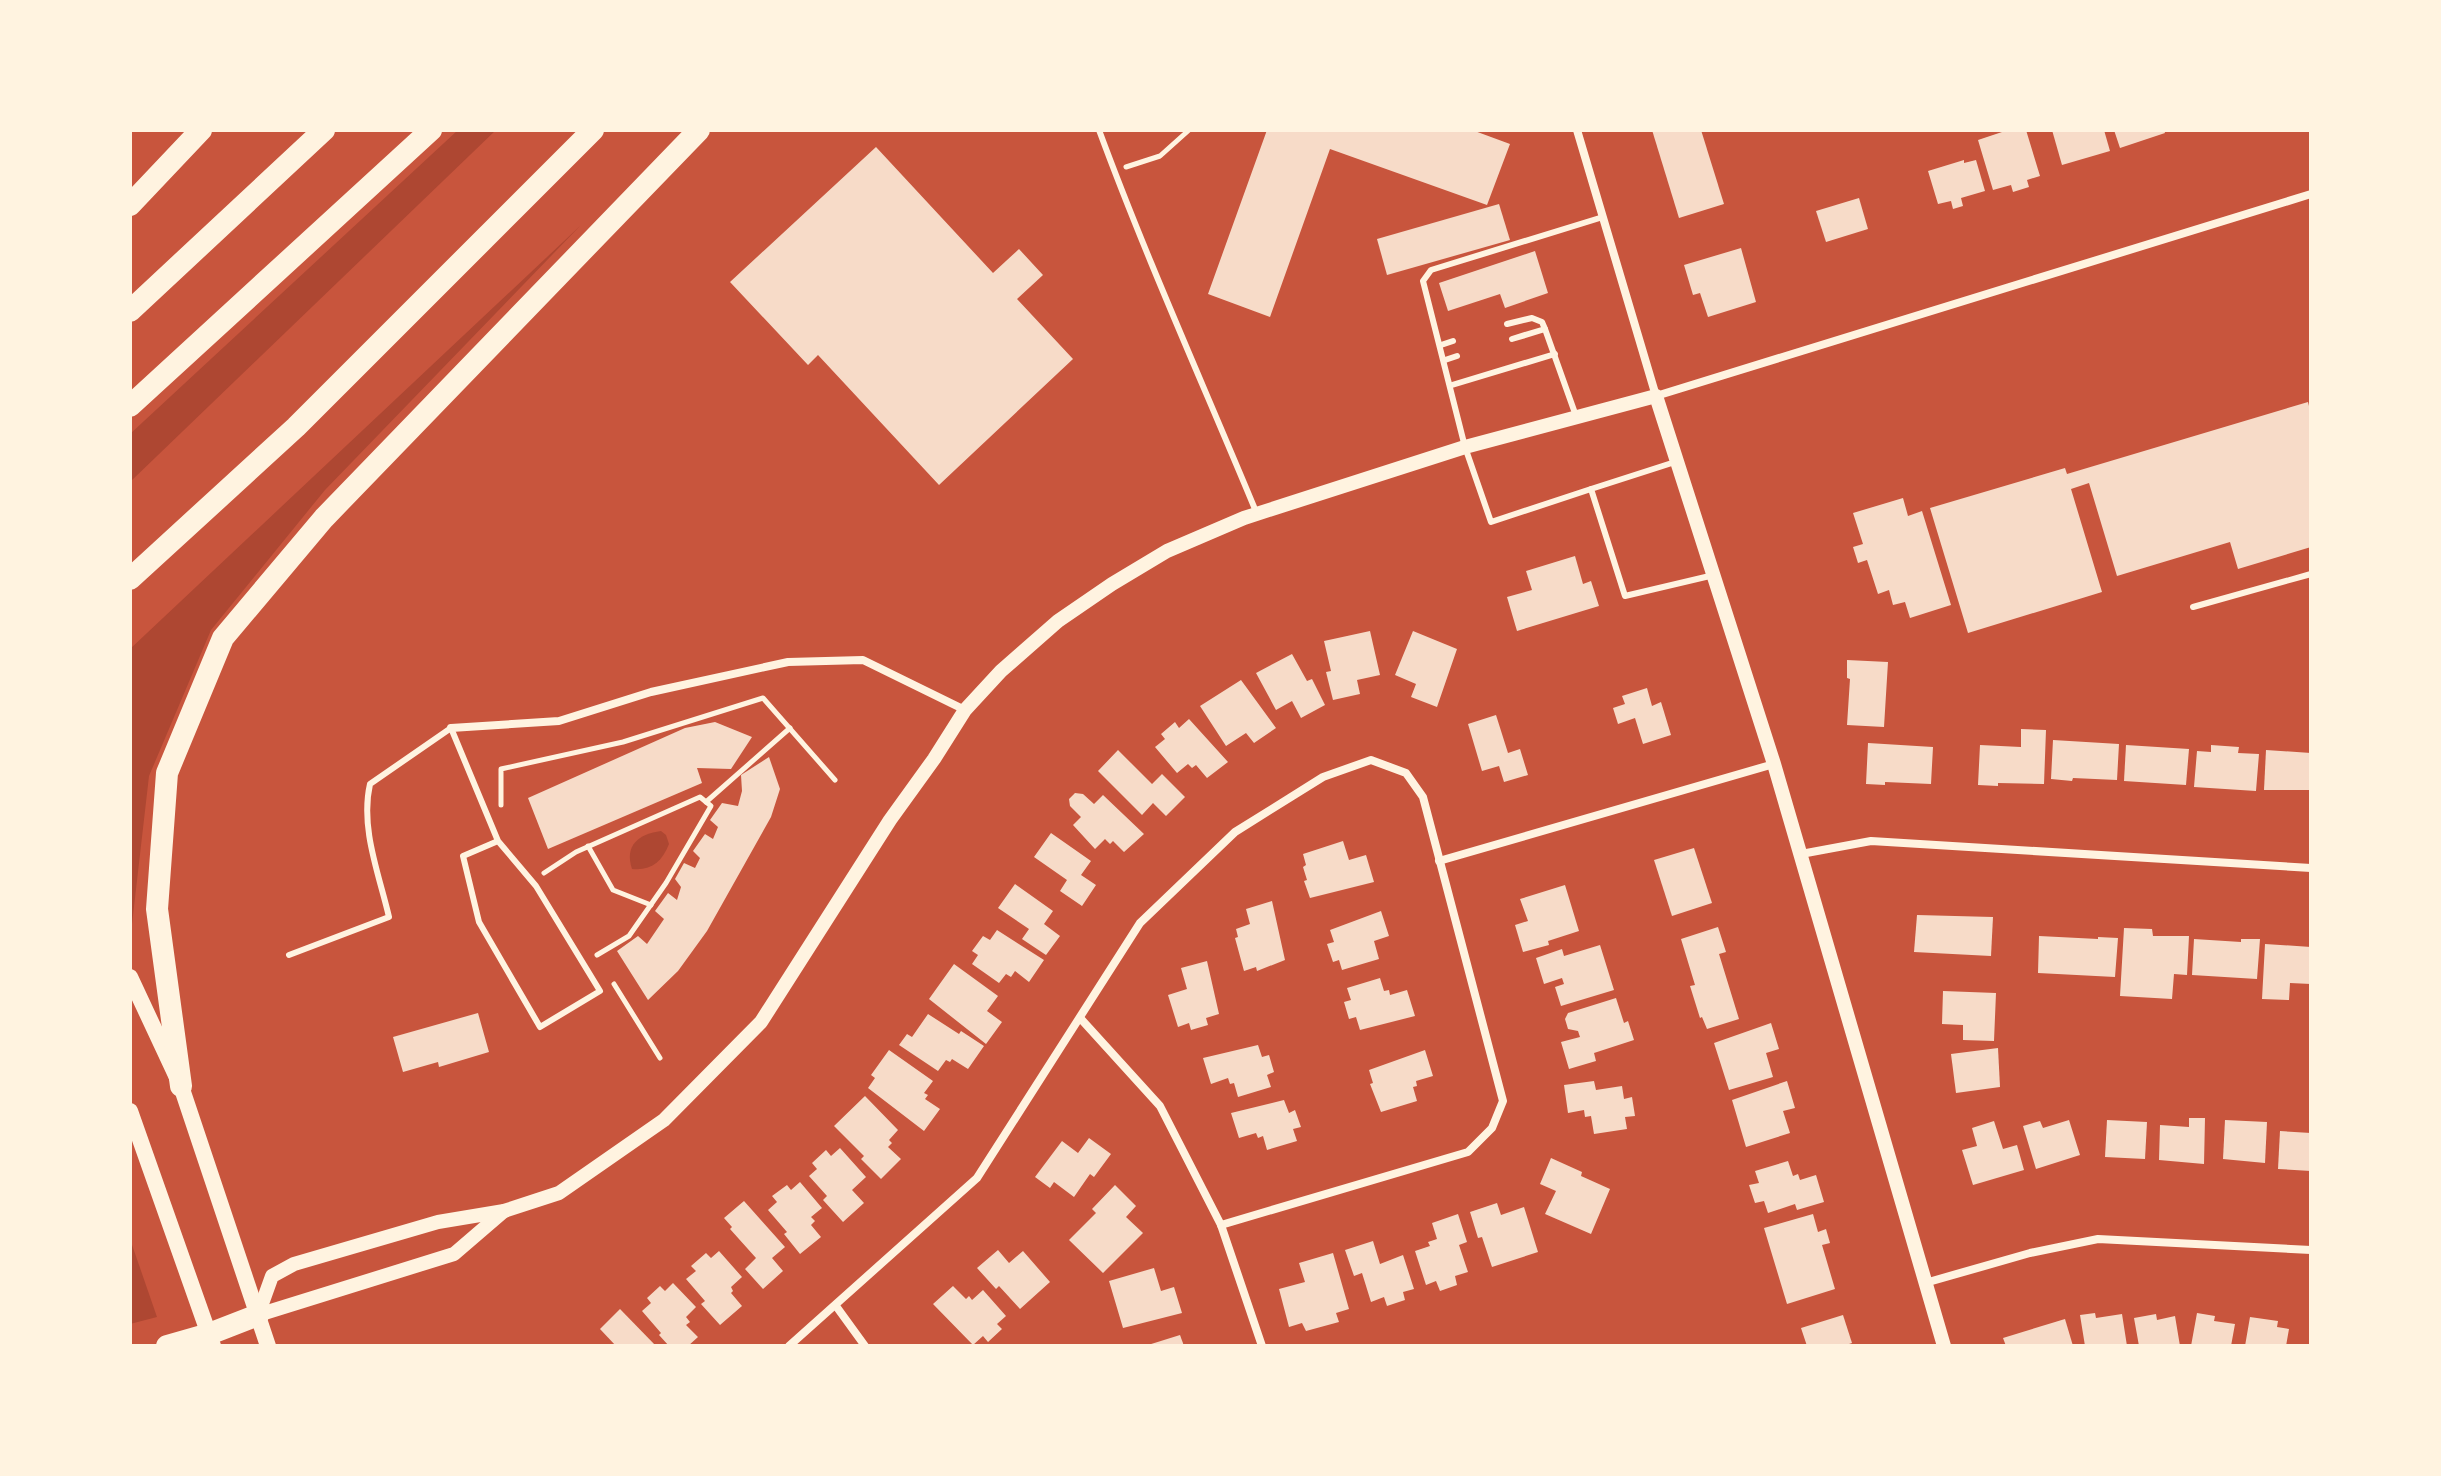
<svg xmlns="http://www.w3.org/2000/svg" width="2441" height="1476" viewBox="0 0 2441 1476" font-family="Mulish,sans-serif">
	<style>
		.green { fill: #ae4732 }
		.building { fill: #f7dbc8 }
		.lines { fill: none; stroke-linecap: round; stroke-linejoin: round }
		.path { stroke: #fff3e0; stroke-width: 5 }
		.service { stroke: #fff3e0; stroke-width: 6 }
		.minor { stroke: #fff3e0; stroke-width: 8 }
		.tertiary { stroke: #fff3e0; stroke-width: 14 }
		.secondary { stroke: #fff3e0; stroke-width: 16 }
		.motorway { stroke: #fff3e0; stroke-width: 22 }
	</style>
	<rect width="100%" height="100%" fill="#c8553d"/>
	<g class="green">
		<path d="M458,130H496L130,482V434Z"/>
		<path d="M580,226L325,490L211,630L149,776L132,924L130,920V649Z"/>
		<path d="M661,831L666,835L669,844C662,862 651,871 632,869C624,845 639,834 661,831Z"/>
		<path d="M130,1239L157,1317L130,1324Z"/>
	</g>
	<g class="building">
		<path d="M1267,130H1472L1510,144L1487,205L1330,149L1270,317L1208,294Z"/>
		<path d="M1652,130H1701L1724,204L1679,218Z"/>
		<path d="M2008,130H2026L2040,176L2027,180L2029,187L2013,192L2011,185L1993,190L1978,140Z"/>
		<path d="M2052,130H2104L2110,151L2062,165Z"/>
		<path d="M2114,130H2164L2165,133L2120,148Z"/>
		<path d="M876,147L993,273L1019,249L1043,275L1017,299L1073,359L939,485L818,355L808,365L730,282Z"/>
		<path d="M1964,160V163L1976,160L1985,191L1961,198L1963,206L1953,209L1951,201L1938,204L1928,171Z"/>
		<path d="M1859,198L1868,229L1826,242L1816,211Z"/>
		<path d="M1499,204L1510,240L1387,275L1377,239Z"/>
		<path d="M1741,248L1756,302L1708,317L1700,293L1693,295L1684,265Z"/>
		<path d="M1535,251L1548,293L1505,308L1500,294L1448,311L1439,283Z"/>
		<path d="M2308,402L2311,414V547L2238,569L2230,542L2117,576L2089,483L2071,489L2102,592L1968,633L1930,508L2065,468L2067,474Z"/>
		<path d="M1903,498L1908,516L1922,511L1951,605L1910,618L1905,602L1893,605L1889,590L1878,594L1867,560L1858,563L1853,547L1863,544L1853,513Z"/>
		<path d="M1575,556L1583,584L1591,581L1599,606L1517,631L1507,597L1532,590L1526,571Z"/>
		<path d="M1370,631L1380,675L1357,680L1360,694L1333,700L1326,672L1331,671L1324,641Z"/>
		<path d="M1413,631L1457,649L1437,707L1411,697L1416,684L1395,675Z"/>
		<path d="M1292,654L1307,681L1312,679L1325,705L1301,718L1292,701L1276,710L1256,673Z"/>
		<path d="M1847,660L1888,662L1884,727L1847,725L1850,679L1847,678Z"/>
		<path d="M1241,680L1276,728L1254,743L1246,733L1226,746L1200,706Z"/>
		<path d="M1647,688L1652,706L1661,702L1671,735L1643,744L1635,718L1618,724L1613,708L1625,704L1622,696Z"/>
		<path d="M1496,715L1508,753L1520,749L1528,775L1504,782L1499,766L1482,771L1468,724Z"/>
		<path d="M1189,719L1228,762L1207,778L1196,765L1192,768L1188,764L1177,773L1155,747L1165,739L1161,734L1175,722L1179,728Z"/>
		<path d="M715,722L752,737L731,769L697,768L702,783L548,849L528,798L685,728Z"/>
		<path d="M2021,729L2046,730L2044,784L1998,783V786L1978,785L1980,745L2021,747Z"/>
		<path d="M2053,740L2119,744L2117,780L2073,778L2072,781L2051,779Z"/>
		<path d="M1868,743L1933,747L1931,784L1885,782V785L1866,784Z"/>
		<path d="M2126,745L2189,749L2186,785L2124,781Z"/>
		<path d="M2211,745L2239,747L2238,753L2259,754L2256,791L2194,787L2197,751L2211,752Z"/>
		<path d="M1118,750L1152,784L1162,774L1185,797L1166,816L1153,803L1142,815L1098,771Z"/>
		<path d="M2266,750L2311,753V790H2264Z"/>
		<path d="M769,757L780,789L771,817L707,931L678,971L648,1000L617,951L638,936L647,944L664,919L655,911L668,893L677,900L681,887L675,879L684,863L695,868L700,858L693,851L705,834L713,839L718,827L710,820L722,803L738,806L742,791L741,775Z"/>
		<path d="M1075,793L1083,794L1094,804L1103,795L1144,834L1124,852L1113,841L1110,844L1105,839L1095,849L1073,825L1081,817L1070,806L1069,799Z"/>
		<path d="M1051,833L1091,861L1081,875L1096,885L1082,906L1060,891L1067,880L1034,857Z"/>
		<path d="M1343,841L1349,860L1366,855L1374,882L1310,898L1304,881L1307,880L1303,867L1306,865L1303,854Z"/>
		<path d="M1694,848L1712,903L1672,916L1654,860Z"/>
		<path d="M1015,884L1053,911L1044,924L1060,936L1046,955L1022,939L1029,929L998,908Z"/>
		<path d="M1565,885L1579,931L1548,941L1549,945L1523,952L1515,925L1528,921L1520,899Z"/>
		<path d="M1272,901L1285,960L1257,971L1256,967L1244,971L1235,938L1238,937L1236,929L1250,924L1246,909Z"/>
		<path d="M1381,911L1389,936L1374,941L1379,959L1342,970L1339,960L1333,962L1327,944L1334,942L1330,930Z"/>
		<path d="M1917,915L1993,917L1991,956L1914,952Z"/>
		<path d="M1718,927L1726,952L1719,954L1739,1019L1707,1029L1702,1017L1700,1018L1690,986L1695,985L1681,939Z"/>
		<path d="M2124,928L2152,929L2153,936H2189L2187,975L2174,974L2172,999L2120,996Z"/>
		<path d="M997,930L1044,960L1029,982L1015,971L1011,977L1006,974L999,983L972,964L978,955L972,951L983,936L990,940Z"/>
		<path d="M2039,936L2098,939V937L2118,938L2115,977L2038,973Z"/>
		<path d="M2194,939L2241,942V939H2260L2257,979L2192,975Z"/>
		<path d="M2265,944L2311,947V984L2290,983L2289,1000L2262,999Z"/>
		<path d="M1600,945L1614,990L1561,1006L1555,987L1564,984L1562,978L1544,984L1536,958L1562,949L1564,956Z"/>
		<path d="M1207,961L1219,1014L1206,1018L1208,1025L1191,1030L1189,1023L1178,1027L1168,995L1187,989L1181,968Z"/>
		<path d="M954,964L998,996L987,1011L1002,1022L986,1044L929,999Z"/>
		<path d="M1380,978L1384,991L1389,990L1390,995L1407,990L1415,1016L1360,1030L1356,1017L1349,1019L1344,1002L1351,1000L1347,988Z"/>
		<path d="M1943,991L1996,993L1994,1041L1963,1040V1025L1942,1024Z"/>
		<path d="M1616,998L1624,1023L1628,1021L1634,1040L1594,1053L1596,1061L1569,1069L1561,1042L1580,1037L1578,1031L1568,1029L1565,1019L1568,1013Z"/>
		<path d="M478,1013L489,1052L439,1067L438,1062L403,1072L393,1037Z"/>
		<path d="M928,1014L959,1034L961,1031L984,1046L968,1069L952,1059L950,1062L946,1060L938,1071L899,1045L907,1034L912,1037Z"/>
		<path d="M1771,1023L1779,1049L1766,1053L1773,1077L1729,1090L1714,1043Z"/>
		<path d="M1258,1045L1262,1057L1269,1055L1274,1072L1267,1075L1271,1087L1238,1097L1234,1083L1230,1084L1228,1078L1211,1084L1203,1058Z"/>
		<path d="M1998,1048L2000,1087L1956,1093L1951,1054Z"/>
		<path d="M889,1050L933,1081L924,1093L928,1095L925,1099L940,1109L924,1131L868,1088L875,1078L871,1075Z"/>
		<path d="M1425,1050L1433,1076L1416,1081L1417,1086L1413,1087L1417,1101L1381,1112L1370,1084L1373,1083L1369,1070Z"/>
		<path d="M1594,1081L1596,1090L1622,1086L1624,1099L1632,1097L1635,1116L1625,1117L1627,1129L1594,1134L1591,1116L1585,1117L1584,1110L1568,1113L1564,1085Z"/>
		<path d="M1787,1081L1795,1108L1783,1111L1790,1133L1746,1147L1732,1100Z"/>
		<path d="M865,1096L898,1130L889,1140L892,1143L888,1147L901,1159L881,1179L861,1159L864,1156L834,1126Z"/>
		<path d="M1284,1100L1289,1113L1295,1110L1301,1127L1293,1129L1297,1141L1267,1150L1263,1136L1258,1138L1256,1133L1239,1138L1231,1113Z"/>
		<path d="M2189,1118H2205L2204,1164L2159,1160L2160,1125L2189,1127Z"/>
		<path d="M2069,1120L2080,1155L2036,1169L2023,1126L2040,1121L2043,1128Z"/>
		<path d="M2107,1120L2147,1122L2145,1159L2105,1157Z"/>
		<path d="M2225,1120L2267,1122L2265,1163L2223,1159Z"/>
		<path d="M1994,1121L2003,1149L2017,1145L2024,1170L1973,1185L1962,1150L1977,1146L1972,1128Z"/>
		<path d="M2280,1131L2311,1133V1171L2278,1169Z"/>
		<path d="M1089,1138L1111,1154L1094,1177L1090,1174L1074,1197L1054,1182L1050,1188L1035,1177L1062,1141L1078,1153Z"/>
		<path d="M840,1148L866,1177L852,1190L864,1203L843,1222L823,1200L827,1196L809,1176L817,1169L812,1163L826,1150L831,1156Z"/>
		<path d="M1551,1158L1582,1172L1581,1176L1610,1189L1591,1234L1545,1214L1556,1191L1540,1184Z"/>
		<path d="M1788,1161L1793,1176L1798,1174L1800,1180L1816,1175L1824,1202L1797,1210L1795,1204L1768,1213L1764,1201L1755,1203L1749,1185L1759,1183L1755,1171Z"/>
		<path d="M800,1182L822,1208L811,1217L815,1221L811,1225L821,1237L800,1254L784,1234L787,1232L768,1210L777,1202L772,1196L787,1185L791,1190Z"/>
		<path d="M1115,1185L1136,1206L1126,1217L1143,1233L1103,1273L1069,1240L1096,1213L1092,1209Z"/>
		<path d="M744,1201L785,1247L772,1258L783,1271L763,1289L745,1269L756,1258L730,1229L732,1227L724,1218Z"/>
		<path d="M1497,1203L1501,1215L1524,1207L1538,1252L1492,1267L1482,1237L1478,1238L1470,1212Z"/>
		<path d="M1458,1214L1467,1242L1459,1245L1468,1272L1455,1276L1457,1285L1440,1291L1436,1281L1426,1285L1415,1251L1430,1246L1428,1242L1437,1239L1432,1223Z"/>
		<path d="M1813,1214L1818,1232L1826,1229L1830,1243L1822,1245L1835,1289L1787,1304L1764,1228Z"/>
		<path d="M1373,1241L1380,1264L1403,1255L1414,1289L1403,1292L1405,1300L1387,1306L1384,1297L1371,1302L1362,1273L1354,1276L1345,1250Z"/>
		<path d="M998,1250L1009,1263L1023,1251L1050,1282L1020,1309L999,1286L996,1289L977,1268Z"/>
		<path d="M719,1251L742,1277L731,1287L733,1291L731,1293L742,1306L720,1325L701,1304L705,1301L686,1279L696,1271L691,1266L706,1253L711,1258Z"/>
		<path d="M1333,1253L1349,1309L1336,1313L1339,1322L1306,1331L1302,1323L1289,1327L1279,1289L1305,1282L1299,1263Z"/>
		<path d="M1154,1268L1161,1291L1174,1287L1182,1313L1123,1328L1109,1281Z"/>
		<path d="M673,1283L696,1307L686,1317L690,1322L686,1325L698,1337L688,1346H669L659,1335L661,1333L642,1311L651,1303L647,1298L660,1286L665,1291Z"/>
		<path d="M953,1286L966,1299L969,1296L972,1300L983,1290L1006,1316L997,1324L1002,1329L988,1342L983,1336L973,1345L933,1304Z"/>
		<path d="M620,1309L656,1346H616L600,1329Z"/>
		<path d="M2095,1313L2096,1318L2122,1314L2127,1346H2085L2080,1315Z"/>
		<path d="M2197,1313L2215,1316L2214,1321L2235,1324L2231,1346H2191Z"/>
		<path d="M2156,1314L2157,1320L2175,1316L2180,1346H2139L2134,1318Z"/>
		<path d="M1843,1315L1852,1343L1843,1346H1807L1801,1328Z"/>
		<path d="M2250,1317L2278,1321L2277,1327L2289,1329L2286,1346H2245Z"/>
		<path d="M2065,1319L2073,1346H2006L2003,1338Z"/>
		<path d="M1180,1335L1184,1346H1148V1345Z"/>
	</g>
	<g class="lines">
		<g class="path">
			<path d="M1126,167L1160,156L1189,130"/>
			<path d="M706,802L790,728"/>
			<path d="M501,805V769L623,742L763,698L835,780"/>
			<path d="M588,846L613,890L651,905"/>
			<path d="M544,873L576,852L700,797L711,806L666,883L629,936L597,955"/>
			<path d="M614,984L660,1058"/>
		</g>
		<g class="service">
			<path d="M1099,130C1147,260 1204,386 1257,514"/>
			<path d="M1507,324L1532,318L1542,322L1545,329"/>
			<path d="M1512,339L1545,329L1576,416"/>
			<path d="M1441,345L1453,341"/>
			<path d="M1445,360L1457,356"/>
			<path d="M1452,385L1555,354"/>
			<path d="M1675,462L1591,489L1625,596L1714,575"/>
			<path d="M1591,489L1491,522L1465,447L1423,281L1431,270L1603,217"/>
			<path d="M2193,607L2311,574"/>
			<path d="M289,955L389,917C379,874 360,828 370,784L451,728L498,841L536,886L600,991L540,1027L479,922L463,856L498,841"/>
		</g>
		<g class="minor">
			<path d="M1577,130L1656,396L2311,194"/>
			<path d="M451,728L559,721L651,692L788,662L863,660L965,710"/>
			<path d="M1801,854L1871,841L2311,868"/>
			<path d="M1439,861L1774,764"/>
			<path d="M1081,1019L1160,1106L1221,1225L1262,1346"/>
			<path d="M1925,1283L2030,1253L2098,1239L2311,1250"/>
			<path d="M836,1306L865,1346"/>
			<path d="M789,1346L977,1178L1140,923L1235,832L1323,777L1371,760L1406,773L1423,797L1503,1101L1492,1128L1468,1152L1221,1225"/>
		</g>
		<g class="tertiary">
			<path d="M258,1315L272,1276L294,1264L438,1222L504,1211L559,1193L664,1120L761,1022L890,820L934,759L965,710L1001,671L1058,621L1112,584L1167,551L1244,518L1465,447L1656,396L1774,764L1944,1346"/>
			<path d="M258,1315L454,1254L504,1211"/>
		</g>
		<g class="secondary">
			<path d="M130,977L181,1086L268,1346"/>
			<path d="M130,1111L213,1346"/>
		</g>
		<g class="motorway">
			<path d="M130,205L201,130"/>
			<path d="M130,311L324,130"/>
			<path d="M130,406L431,130"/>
			<path d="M130,579L296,427L593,130"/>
			<path d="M181,1086L157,909L167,773L223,638L324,518L699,130"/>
			<path d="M167,1346L209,1334L258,1315"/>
		</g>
	</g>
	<rect width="2441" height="1476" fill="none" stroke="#fff3e0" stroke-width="264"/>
</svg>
